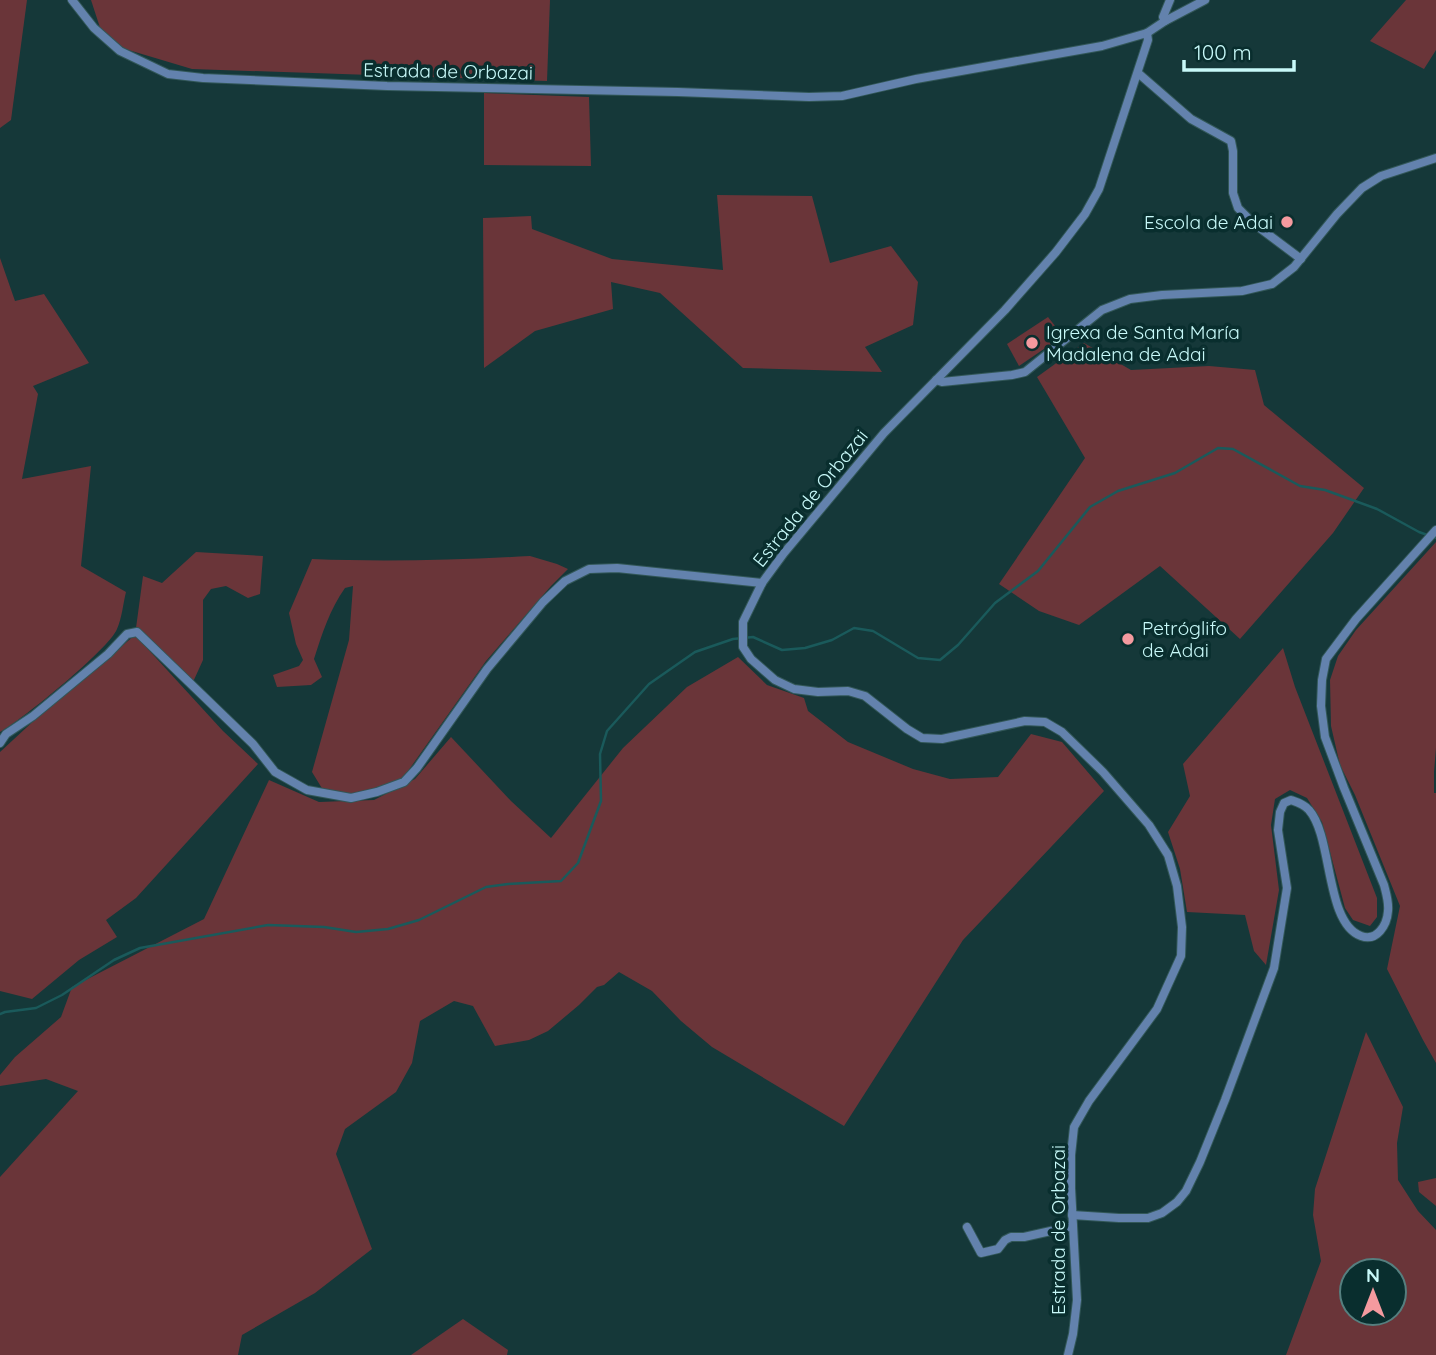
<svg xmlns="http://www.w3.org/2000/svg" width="1436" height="1355" viewBox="0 0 1436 1355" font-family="Quicksand,sans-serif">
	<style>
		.green { fill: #6a3539; fill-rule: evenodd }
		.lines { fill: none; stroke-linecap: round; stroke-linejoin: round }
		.stream { stroke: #1a5a5b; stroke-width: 2.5 }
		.minor-casing { stroke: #325758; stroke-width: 10 }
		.minor { stroke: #6382ad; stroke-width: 8 }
		.poi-dot { fill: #f49a9f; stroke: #092e2e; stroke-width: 2.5 }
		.labels { text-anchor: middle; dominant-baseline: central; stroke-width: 7; stroke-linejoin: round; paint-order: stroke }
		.street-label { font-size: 19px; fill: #c8f9f9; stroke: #092e2e }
		.poi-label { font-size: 19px; fill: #c8f9f9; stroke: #092e2e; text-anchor: start }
	</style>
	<rect width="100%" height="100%" fill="#153839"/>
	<g class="green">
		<path d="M0,0H27L11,120L0,128Z"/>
		<path d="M91,0H550L547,81L192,69L105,43Z"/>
		<path d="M1406,0H1436V50L1424,69L1370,41Z"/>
		<path d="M484,93L589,97L591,166L484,165Z"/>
		<path d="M717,195L812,196L830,263L891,246L918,282L913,325L865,347L882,372L743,368L660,293L611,282L613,309L535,331L484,368L483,218L531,216L532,229L612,259L723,270Z"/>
		<path d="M0,258L15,301L44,294L89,363L33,386L38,394L22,479L91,466L81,566L126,592C123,604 122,618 117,629C109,649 22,720 0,732Z"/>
		<path d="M1048,317L1063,336L1019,366L1007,344Z"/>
		<path d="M1084,343L1131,370L1209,366L1255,370L1264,405L1364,488L1333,533L1240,639L1160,566L1079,625L1039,611L999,584L1085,458L1037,377Z"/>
		<path d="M1436,542V748L1434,772V793H1436V1063L1423,1040L1387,969L1400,906L1355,795L1340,765L1331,726L1330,680L1338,656L1356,630Z"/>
		<path d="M196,552L263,556L260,594L248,598L226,586L211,589L203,600V660L193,682L136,628L143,576L162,583Z"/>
		<path d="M530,556L557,564L568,569L551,586L486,661L408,771L398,783L355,796L323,790L312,772L349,640L353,586L345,588C330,609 322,634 314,659L322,677L311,685L277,687L273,675L299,666L303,660L296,644L289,613L312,559C385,562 457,560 530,556Z"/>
		<path d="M135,635L223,731L258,764L136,898L106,920L117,937L79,960L32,999L0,991V752L40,715Z"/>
		<path d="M1283,648L1295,687L1377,898V917L1370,926L1353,920L1345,908L1322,822L1307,798L1290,790L1275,799L1271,825L1279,890L1266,965L1254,951L1245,915L1187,912L1180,869L1168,832L1190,796L1183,764Z"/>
		<path d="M738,657L767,685L804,698L808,711L848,742L913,769L950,779L998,777L1031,734L1062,742L1104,791L963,940L844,1126L712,1047L681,1021L652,991L619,972L604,985L597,987L579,1005L548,1031L529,1040L495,1046L473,1006L454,1001L420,1021L412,1063L396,1092L345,1129L336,1154L372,1249L315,1293L242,1335L238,1355H0V1177L78,1091L46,1079L0,1086V1075L15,1057L61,1017L72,987L204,919L269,780L319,802L374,800L415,779L451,737L511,801L551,838L623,748L687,687Z"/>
		<path d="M1366,1032L1403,1107L1397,1143L1398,1180L1418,1211L1436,1230V1355H1286L1321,1261L1313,1215L1315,1189ZM1394,1271V1313H1352V1271Z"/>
		<path d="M1436,1178V1206L1419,1192L1418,1182Z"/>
		<path d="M463,1319L508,1350L507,1355H411Z"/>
	</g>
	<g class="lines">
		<path class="stream" d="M0,1014L5,1012L36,1008L62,995L114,960L140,948L268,925L324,927L356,932L388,929L419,920L486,887L508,884L561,881L578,863L601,801L600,754L607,731L649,684L695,652L733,639L753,637L782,650L805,648L832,640L854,628L873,631L918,658L940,660L958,645L995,603L1038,571L1090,507L1118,491L1175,473L1218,448L1233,449L1300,486L1325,490L1377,509L1419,532L1436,538"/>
		<defs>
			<g id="minor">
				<path d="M72,0L94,28L120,51L168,74L203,78L387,86L678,92L809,97L842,96L916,79L1102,46L1147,33L1165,21L1205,0"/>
				<path d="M1165,21L1163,17L1170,0"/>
				<path d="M1138,73L1191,119L1231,141L1233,151V193L1238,208L1253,223L1301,259"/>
				<path d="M936,380L942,382L1012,375L1025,372L1102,310L1130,299L1162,295L1242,291L1272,284L1294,267L1337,214L1362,188L1381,176L1436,158"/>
				<path d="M0,743L6,734L33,716L108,654L127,634L137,632L253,744L275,772L307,790L351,798L377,792L404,782L417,768L487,669L543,602L565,581L589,569L617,568L762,583"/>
				<path d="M1072,1215L1119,1218H1148L1162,1213L1177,1202L1186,1191L1200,1162L1225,1100L1274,968L1287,888L1278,830L1280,812L1284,803L1291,800C1297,802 1304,804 1309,810C1333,837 1325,923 1361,936C1377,942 1387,925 1388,911C1389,902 1386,893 1384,885L1344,788L1325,737L1321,706L1322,680L1326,659L1356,619L1436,530"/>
				<path d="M967,1227L981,1253L998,1249L1005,1240L1011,1237H1024L1073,1226"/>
				<path d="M1068,1355L1073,1334L1077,1300L1071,1188V1155L1074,1127L1089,1101L1157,1009L1181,956L1182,927L1177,886L1168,855L1149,825L1103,772L1062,732L1045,722L1025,721L942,739L922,738L907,729L865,696L848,691L818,692L794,689L775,680L751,659L743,647V622L762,583L784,553L884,433L1005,310L1056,252L1085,214L1099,189L1148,40L1147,33"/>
			</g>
		</defs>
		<use href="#minor" class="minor-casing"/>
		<use href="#minor" class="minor"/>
	</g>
	<g class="poi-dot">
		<circle cx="1287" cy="222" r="7"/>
		<circle cx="1032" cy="343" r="7"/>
		<circle cx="1128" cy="639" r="7"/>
	</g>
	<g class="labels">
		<g class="street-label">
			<text transform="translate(448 71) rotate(1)">Estrada de Orbazai</text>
			<text transform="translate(810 498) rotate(-51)">Estrada de Orbazai</text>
			<text transform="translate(1058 1230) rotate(-90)">Estrada de Orbazai</text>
		</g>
		<g class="poi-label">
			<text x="1273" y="222" text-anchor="end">Escola de Adai</text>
			<text x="1046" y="332">Igrexa de Santa María<tspan x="1046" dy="22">Madalena de Adai</tspan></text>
			<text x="1142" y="628">Petróglifo<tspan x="1142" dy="22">de Adai</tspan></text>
		</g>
	</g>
	<g transform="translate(1373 1292)"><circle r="33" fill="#092e2e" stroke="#557f7f" stroke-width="2"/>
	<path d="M0-5L12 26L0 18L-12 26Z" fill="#f49a9f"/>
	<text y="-10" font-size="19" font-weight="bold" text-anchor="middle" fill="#c8f9f9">N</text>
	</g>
	<path d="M1184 60v10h110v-10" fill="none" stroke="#c8f9f9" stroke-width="3.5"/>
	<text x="1194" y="60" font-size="21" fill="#c8f9f9" stroke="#092e2e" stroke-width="5" paint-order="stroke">100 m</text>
</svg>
